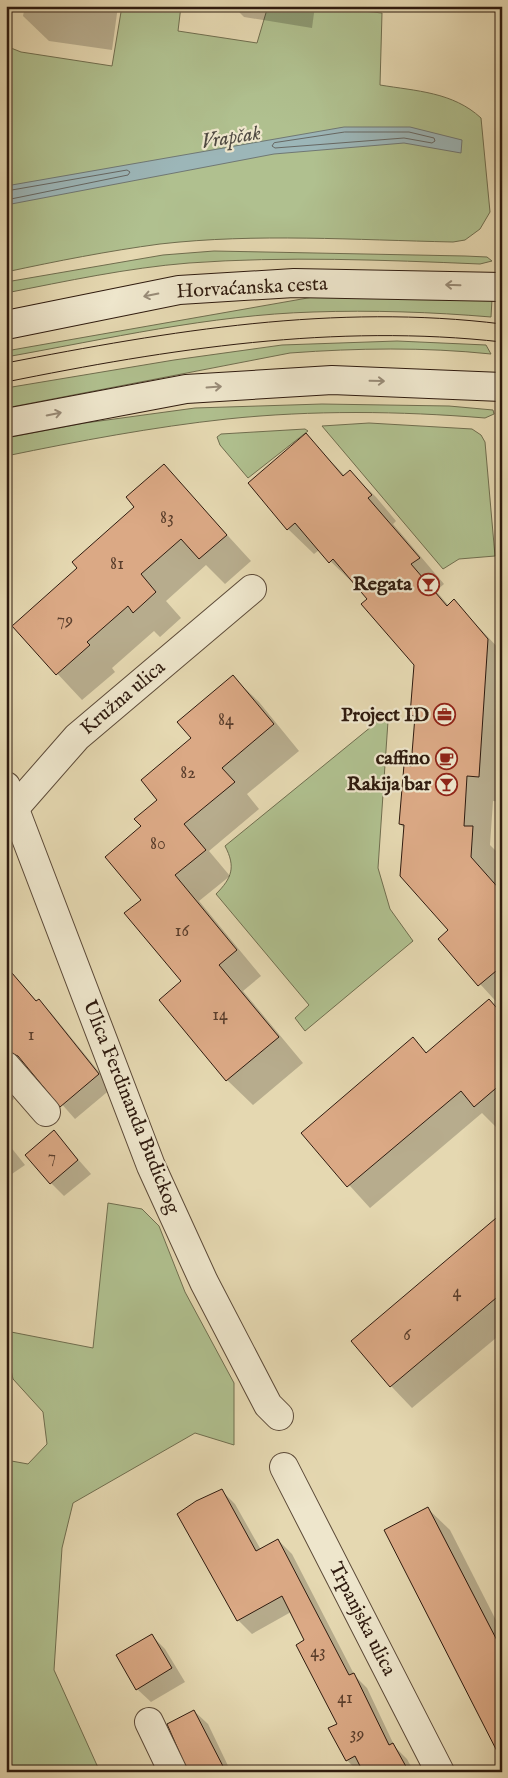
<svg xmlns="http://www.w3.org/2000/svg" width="508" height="1778" viewBox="0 0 508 1778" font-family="'IM FELL English',serif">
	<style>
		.green { fill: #b0c08f; stroke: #706e4f }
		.water { fill: #9cb6b8; stroke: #707874 }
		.shadow { fill: #0003 }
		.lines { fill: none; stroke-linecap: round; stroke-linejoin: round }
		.shore { stroke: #666864; stroke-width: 1 }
		.building { fill: #dba985; stroke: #2f1b0f }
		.street-casing { stroke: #5c4a38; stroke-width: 30 }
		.secondary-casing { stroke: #2f1b0f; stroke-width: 30 }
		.street { stroke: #eee6cc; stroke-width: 28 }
		.secondary { stroke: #eee6cc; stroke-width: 28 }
		.tram { stroke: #2f1b0f; stroke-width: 1 }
		.oneway { stroke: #988b77 }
		.labels { text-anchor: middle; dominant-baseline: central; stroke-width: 4.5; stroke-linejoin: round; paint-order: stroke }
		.number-label { font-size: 18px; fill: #5a3e2c }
		.street-label { font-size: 20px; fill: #2f1b0f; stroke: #eee6cc }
		.poi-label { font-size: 20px; font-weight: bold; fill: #2f1b0f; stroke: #eee6cc; text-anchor: end }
		.water-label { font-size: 21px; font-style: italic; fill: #504a42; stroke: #eee6cc }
	</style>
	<rect width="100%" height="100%" fill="#e5d8b1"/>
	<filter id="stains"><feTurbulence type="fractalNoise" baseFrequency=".004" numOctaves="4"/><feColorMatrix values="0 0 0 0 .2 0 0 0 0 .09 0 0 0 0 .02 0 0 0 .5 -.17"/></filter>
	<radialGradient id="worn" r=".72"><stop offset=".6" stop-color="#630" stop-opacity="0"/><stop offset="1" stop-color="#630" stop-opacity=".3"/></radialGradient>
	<g class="green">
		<path d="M122,6H181L178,31L257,43L268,6H317L382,13L380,85C416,91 453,92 481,118L490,212L480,229L465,240L453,242C356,240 256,233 160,244C108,251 57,261 6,272V46L21,52L112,66Z"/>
		<path d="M214,251L465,256L487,257L492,261L480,264C384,260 285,256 189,263C127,268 67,281 6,293V282L163,255Z"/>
		<path d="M319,296L492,299L491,317C432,312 372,310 313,312C210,315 107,339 6,357V351Z"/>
		<path d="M397,341L486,345L491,354C424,347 358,348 290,353L6,408V388L174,360L282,345Z"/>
		<path d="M322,404L449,406L493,410L494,414L485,418C400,411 312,410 227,419C153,427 79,441 6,456V438L85,423L195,408Z"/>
		<path d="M369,423L472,429L481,435L485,442L495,556L459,559L443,569L322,426Z"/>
		<path d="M305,429L308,431L248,478L220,445L217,437L221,434Z"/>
		<path d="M388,721L378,868L390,909L413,941L305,1031L295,1018L309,1005L216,894C232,878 236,867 225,846L377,722Z"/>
		<path d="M108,1203L142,1209L159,1226L185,1292L234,1383V1445L195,1433L73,1503L62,1548L54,1670L100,1772H6V1460L28,1464L47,1444L43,1412L13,1379L6,1347V1331L93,1348Z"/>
	</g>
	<path class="water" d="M344,127H410L462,140L461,153L404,143L274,154L6,205V186Z"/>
	<g class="shadow">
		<path d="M25,6H118L112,50L49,41L23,16Z"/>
		<path d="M233,6H315L312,28L244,17Z"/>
		<path d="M306,435L345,476L350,472L376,497L396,521L393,524L444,584L436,591L449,606L454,601L502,652V802L493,801L490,845L498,853L496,884L502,890V1008L439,939L450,930L405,829L400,824L412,767L416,719L411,715L415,664L368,599L356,586L319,550L314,554L288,529Z"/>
		<path d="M164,466L251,561L225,584L206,565L166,601L181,618L160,637L154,631L112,668L115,672L82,700L13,626L79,568L136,507Z"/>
		<path d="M233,677L259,702L299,751L247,794L259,809L209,851L230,876L199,901L261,976L243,991L303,1063L253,1105L227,1080L183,982L143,900V827L193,738Z"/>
		<path d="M6,966L37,1002L39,1000L52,1014L112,1088L75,1119L28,1066L16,1064L6,1072Z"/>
		<path d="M502,1014V1124L497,1128L482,1113L370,1208L302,1133L413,1039L427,1053Z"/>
		<path d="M6,1087L14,1099L6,1106Z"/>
		<path d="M54,1132L91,1174L64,1196L51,1183Z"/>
		<path d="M6,1141L25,1165L6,1178Z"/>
		<path d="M502,1215V1333L412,1408L391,1386Z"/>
		<path d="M221,1490L235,1504L261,1550L278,1540L292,1554L355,1676L367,1688L395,1747L407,1759L414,1772H358L347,1760L338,1724L306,1641L291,1612L252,1634L238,1620Z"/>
		<path d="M428,1509L450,1530L502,1632V1751Z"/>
		<path d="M151,1635L165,1649L185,1682L151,1702L137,1689L117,1655Z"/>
		<path d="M194,1711L208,1724L231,1772H189Z"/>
	</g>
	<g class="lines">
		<g class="shore">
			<path d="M345,132H409L434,138L435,141L432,143L404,138L275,148L272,146L274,143Z"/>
			<path d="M6,191L127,170L130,172L128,175L6,200"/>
		</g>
	</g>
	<g class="building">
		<path d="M306,433L343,476L350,470L372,495L368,498L420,558L411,564L447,606L454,599L488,639L479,777L467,776L464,826H473L471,857L502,892V966L478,986L438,939L448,930L400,876L404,825L399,824L404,765L411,766L415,716L410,715L414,665L361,604L367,599L333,559L329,563L295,523L287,530L248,483Z"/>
		<path d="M164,464L227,535L199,559L181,539L141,574L156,592L133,613L128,606L87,642L90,645L56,675L12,626L77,568L72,562L134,507L126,497Z"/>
		<path d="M233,675L274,724L222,768L235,782L184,824L206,850L175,875L237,950L219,965L279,1037L226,1081L159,1000L181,981L124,913L141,900L105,857L141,826L134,819L157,800L141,780L191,738L177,722Z"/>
		<path d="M6,966L36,1001L39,999L99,1074L60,1107L18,1056L6,1051Z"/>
		<path d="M489,999L502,1014V1083L474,1107L461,1091L347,1187L301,1133L413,1037L426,1053Z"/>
		<path d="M54,1130L78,1160L50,1184L25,1155Z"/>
		<path d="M502,1213V1293L390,1387L351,1341Z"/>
		<path d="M222,1489L256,1551L278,1539L349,1675L354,1673L389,1745L393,1743L409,1772H363L355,1756L346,1761L328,1728L337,1724L296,1645L304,1640L282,1596L237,1621L177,1514L196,1501Z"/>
		<path d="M428,1507L502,1650V1761L384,1530Z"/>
		<path d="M152,1634L172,1668L136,1690L116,1655Z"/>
		<path d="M194,1710L226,1772H188L167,1724Z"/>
	</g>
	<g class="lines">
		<defs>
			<g id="street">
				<path d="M6,786L151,1166L204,1282L268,1405L279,1416"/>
				<path d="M6,818L77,737L252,589"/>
				<path d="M6,1066L46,1112"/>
				<path d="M284,1467L440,1772"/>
				<path d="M149,1722L173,1772"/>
			</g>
			<g id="secondary">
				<path d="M6,325L179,290L294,283L502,287"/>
				<path d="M6,423L186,389L332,380L502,387"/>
			</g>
		</defs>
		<use href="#street" class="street-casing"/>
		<use href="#secondary" class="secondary-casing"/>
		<use href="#street" class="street"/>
		<use href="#secondary" class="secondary"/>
		<g class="tram">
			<path d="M6,363C170,331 335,303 502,324"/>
			<path d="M6,382C169,349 335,323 502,342"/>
		</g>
	</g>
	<defs><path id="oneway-shaft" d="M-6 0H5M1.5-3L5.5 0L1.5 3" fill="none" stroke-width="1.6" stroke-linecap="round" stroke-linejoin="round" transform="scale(1.25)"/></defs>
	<g class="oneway">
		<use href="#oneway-shaft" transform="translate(453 285) rotate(-178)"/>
		<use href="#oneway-shaft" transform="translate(151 295) rotate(169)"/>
		<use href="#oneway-shaft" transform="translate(377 381) rotate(1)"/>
		<use href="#oneway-shaft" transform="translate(214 387) rotate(-4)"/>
		<use href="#oneway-shaft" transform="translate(54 414) rotate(-11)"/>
	</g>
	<defs>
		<symbol id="bar-ring" viewBox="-11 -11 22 22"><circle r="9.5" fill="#eee6cc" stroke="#8f2418" stroke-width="1.5"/><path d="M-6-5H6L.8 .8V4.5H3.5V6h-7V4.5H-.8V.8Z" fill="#8f2418"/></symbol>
		<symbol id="office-ring" viewBox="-11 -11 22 22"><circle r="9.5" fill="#eee6cc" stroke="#8f2418" stroke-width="1.5"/><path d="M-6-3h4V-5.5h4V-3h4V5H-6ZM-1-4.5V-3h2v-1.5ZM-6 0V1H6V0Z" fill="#8f2418"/></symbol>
		<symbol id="cafe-ring" viewBox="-11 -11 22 22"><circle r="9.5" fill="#eee6cc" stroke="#8f2418" stroke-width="1.5"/><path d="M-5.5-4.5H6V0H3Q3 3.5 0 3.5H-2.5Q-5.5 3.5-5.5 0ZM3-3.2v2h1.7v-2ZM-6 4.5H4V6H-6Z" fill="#8f2418"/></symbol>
	</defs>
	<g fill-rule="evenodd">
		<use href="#bar-ring" x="416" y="572" width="25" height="25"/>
		<use href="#office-ring" x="432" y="702" width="25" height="25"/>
		<use href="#cafe-ring" x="434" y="746" width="25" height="25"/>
		<use href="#bar-ring" x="434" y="772" width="25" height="25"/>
	</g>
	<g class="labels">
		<g class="number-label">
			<text x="167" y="518">83</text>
			<text x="117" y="564">81</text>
			<text x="65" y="620">79</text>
			<text x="226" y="720">84</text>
			<text x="188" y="773">82</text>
			<text x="158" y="844">80</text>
			<text x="182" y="931">16</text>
			<text x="220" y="1015">14</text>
			<text x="31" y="1035">1</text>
			<text x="52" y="1157">7</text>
			<text x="457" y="1292">4</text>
			<text x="407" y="1335">6</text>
			<text x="318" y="1652">43</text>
			<text x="345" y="1698">41</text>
			<text x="357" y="1734">39</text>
		</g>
		<g class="street-label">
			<text transform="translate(252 288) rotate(-3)">Horvaćanska cesta</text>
			<text transform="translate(123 698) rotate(-40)">Kružna ulica</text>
			<text transform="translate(131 1107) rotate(68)">Ulica Ferdinanda Budickog</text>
			<text transform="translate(362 1619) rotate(63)">Trpanjska ulica</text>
		</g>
		<g class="poi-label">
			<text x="412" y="584">Regata</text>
			<text x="429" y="715">Project ID</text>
			<text x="430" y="758">caffino</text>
			<text x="431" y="784">Rakija bar</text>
		</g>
		<g class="water-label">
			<text transform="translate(231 138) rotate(-9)">Vrapčak</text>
		</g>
	</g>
	<rect width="508" height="1778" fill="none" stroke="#e5d8b1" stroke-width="25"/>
	<rect x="8" y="8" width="493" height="1763" fill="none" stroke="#2f1b0f" stroke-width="2.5"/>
	<rect x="12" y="12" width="483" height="1753" fill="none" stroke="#2f1b0f"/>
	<rect width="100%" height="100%" filter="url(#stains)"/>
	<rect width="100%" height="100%" fill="url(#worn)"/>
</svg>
